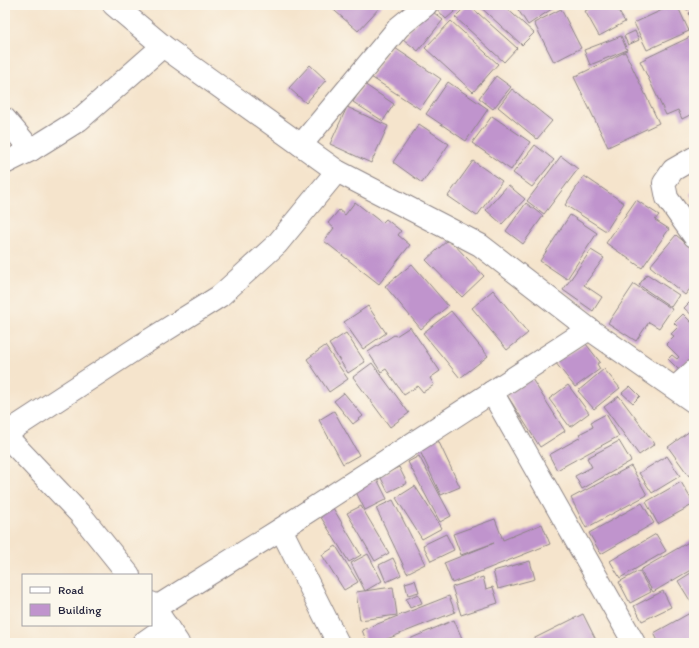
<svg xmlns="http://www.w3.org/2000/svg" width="699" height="648" viewBox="0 0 699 648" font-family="Itim,sans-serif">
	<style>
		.building { fill: #c094cd }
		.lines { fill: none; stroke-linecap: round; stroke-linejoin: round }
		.minor-casing { stroke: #8c8384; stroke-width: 24 }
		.minor { stroke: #fff; stroke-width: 22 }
	</style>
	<rect width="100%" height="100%" fill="#fbf7ec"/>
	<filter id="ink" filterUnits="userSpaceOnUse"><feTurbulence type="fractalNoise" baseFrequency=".025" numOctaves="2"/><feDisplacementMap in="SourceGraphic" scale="8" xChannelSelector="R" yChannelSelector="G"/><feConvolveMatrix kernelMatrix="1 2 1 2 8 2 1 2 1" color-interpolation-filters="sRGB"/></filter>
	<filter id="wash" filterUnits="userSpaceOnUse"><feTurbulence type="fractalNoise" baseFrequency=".012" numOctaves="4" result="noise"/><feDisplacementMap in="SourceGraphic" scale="16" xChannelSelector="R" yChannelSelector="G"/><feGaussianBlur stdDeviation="0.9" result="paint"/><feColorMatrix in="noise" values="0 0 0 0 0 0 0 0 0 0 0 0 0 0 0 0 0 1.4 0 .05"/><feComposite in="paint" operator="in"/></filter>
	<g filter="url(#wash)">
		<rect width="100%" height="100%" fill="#f5e4cc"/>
		<g id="blocks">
			<g class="building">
				<path d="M328,5H382L358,31Z"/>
				<path d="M436,5H462L446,19L434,6Z"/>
				<path d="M467,5H469L517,48L504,62L455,17Z"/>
				<path d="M478,5H503L534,33L522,45Z"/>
				<path d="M515,5H555L556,6L528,25Z"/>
				<path d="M596,5H615L625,22L599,36L585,11Z"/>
				<path d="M624,5H634L627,9Z"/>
				<path d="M656,5H665L658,8Z"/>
				<path d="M673,5H677L689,31L647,50L634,23Z"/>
				<path d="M684,5H694V7L687,10Z"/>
				<path d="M428,8L443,20L418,51L403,39Z"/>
				<path d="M561,9L581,48L554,62L534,23Z"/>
				<path d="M694,11V24L689,13Z"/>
				<path d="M451,21L498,64L473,92L425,48Z"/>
				<path d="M635,31L639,40L628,45L624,36Z"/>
				<path d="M621,36L627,50L590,65L584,50Z"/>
				<path d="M690,37L694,45V113L682,119L678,110L666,115L640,61Z"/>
				<path d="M392,46L441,79L420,109L371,77Z"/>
				<path d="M625,52L659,123L608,147L574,77Z"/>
				<path d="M310,65L326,80L306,103L289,88Z"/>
				<path d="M496,76L511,87L493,109L479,98Z"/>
				<path d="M448,82L488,109L466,141L426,114Z"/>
				<path d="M364,84L394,104L383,121L353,102Z"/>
				<path d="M512,89L552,121L537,139L498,107Z"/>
				<path d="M347,107L388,126L371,163L330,144Z"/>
				<path d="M492,116L530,142L511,170L472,143Z"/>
				<path d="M419,124L449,144L422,183L393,162Z"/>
				<path d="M535,145L554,160L532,187L513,173Z"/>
				<path d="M561,156L578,169L544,214L527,201Z"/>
				<path d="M473,161L502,181L477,216L448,196Z"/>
				<path d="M584,176L624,203L606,231L565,205Z"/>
				<path d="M508,185L525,199L502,224L486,210Z"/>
				<path d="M694,191V201L690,194Z"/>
				<path d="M636,200L659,215L655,220L669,229L642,268L606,243Z"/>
				<path d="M355,202L382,223L386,219L401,231L398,235L410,245L379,284L324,241L334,228L328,223L339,210L345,215Z"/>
				<path d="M526,203L543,216L523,244L506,231Z"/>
				<path d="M570,215L597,233L567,279L540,261Z"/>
				<path d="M676,235L694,250V284L685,295L650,266Z"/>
				<path d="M449,239L484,276L462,297L426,260Z"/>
				<path d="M591,250L604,258L584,285L602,297L593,311L563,290Z"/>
				<path d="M412,264L448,306L421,329L385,286Z"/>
				<path d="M647,274L679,295L671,307L639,285Z"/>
				<path d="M634,284L672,309L659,328L649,322L636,341L608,323Z"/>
				<path d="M493,290L528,333L507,350L472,308Z"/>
				<path d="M694,298V317L684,308Z"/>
				<path d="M368,306L386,333L363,349L344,322Z"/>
				<path d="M451,311L488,356L460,378L423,333Z"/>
				<path d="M683,314L694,325V356L679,370L668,359L672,355L677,359L679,357L666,344L674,336L671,334L678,327L674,323Z"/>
				<path d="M410,327L440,371L430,378L434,385L423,392L418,386L404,395L386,369L381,372L368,352L394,335L396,336Z"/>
				<path d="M346,333L365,362L348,373L329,344Z"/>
				<path d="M586,344L600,362L597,364L600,369L575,387L555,362Z"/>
				<path d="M325,346L348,379L329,392L307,359Z"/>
				<path d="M372,363L409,413L390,427L353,377Z"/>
				<path d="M604,369L620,388L594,409L578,391Z"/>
				<path d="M532,379L565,431L540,447L507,395Z"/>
				<path d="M568,385L589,413L570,427L549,399Z"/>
				<path d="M630,386L640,396L633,403L622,393Z"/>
				<path d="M344,393L363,416L353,424L334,401Z"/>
				<path d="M619,396L655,444L639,455L604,407Z"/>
				<path d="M334,411L359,455L343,464L319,420Z"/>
				<path d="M606,414L619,436L557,470L549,455L581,437L579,434L593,427L591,422Z"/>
				<path d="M694,428V473L689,476L668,447Z"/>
				<path d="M436,436L460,487L441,495L417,445Z"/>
				<path d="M619,441L631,461L582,489L575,476L592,467L587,458Z"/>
				<path d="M419,456L451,516L440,522L408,462Z"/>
				<path d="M667,456L680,476L652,493L639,473Z"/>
				<path d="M631,466L647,495L586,528L571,498Z"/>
				<path d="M399,467L407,483L388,492L380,476Z"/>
				<path d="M377,479L387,499L365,510L355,490Z"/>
				<path d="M681,482L694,504L658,524L646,502Z"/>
				<path d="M415,486L442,528L422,539L396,498Z"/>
				<path d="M393,500L425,564L407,573L376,508Z"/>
				<path d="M330,503L361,555L349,562L317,511Z"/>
				<path d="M642,503L654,523L601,554L589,533Z"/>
				<path d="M361,506L389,553L375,561L347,513Z"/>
				<path d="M495,519L503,540L542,524L550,544L452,583L444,563L494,543L461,555L453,534Z"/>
				<path d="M446,534L454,550L431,561L423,545Z"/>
				<path d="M656,534L666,551L620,578L610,561Z"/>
				<path d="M694,539V568L653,592L640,570Z"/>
				<path d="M336,546L358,582L344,590L322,555Z"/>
				<path d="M368,554L382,581L365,591L351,563Z"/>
				<path d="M393,558L401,575L386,582L379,565Z"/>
				<path d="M530,561L535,579L498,589L493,571Z"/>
				<path d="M639,571L651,592L630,603L619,582Z"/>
				<path d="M694,571V600L691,602L678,581Z"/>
				<path d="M483,577L486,589L493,587L498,603L461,615L452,587Z"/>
				<path d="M415,580L419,592L408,595L405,583Z"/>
				<path d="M393,587L397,615L360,620L356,592Z"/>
				<path d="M663,591L671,607L642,621L634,606Z"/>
				<path d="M418,594L422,603L410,608L406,599Z"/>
				<path d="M449,596L455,612L377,643H367L362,630Z"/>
				<path d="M690,613L694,621V643H659L654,633Z"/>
				<path d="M583,614L596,640L590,643H525Z"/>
				<path d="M454,620L464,643H400Z"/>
			</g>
		</g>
	</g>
	<g filter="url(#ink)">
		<use href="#blocks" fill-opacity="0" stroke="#8c8384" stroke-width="1"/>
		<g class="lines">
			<defs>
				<g id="minor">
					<path d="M114,5L163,46L337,171L480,245L589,329L694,402"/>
					<path d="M5,119L31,150"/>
					<path d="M301,145L399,27L426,5"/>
					<path d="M694,158L673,170L664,183L667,198L694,236"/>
					<path d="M5,163L31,150L79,120L163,46"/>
					<path d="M675,388L694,371"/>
					<path d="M492,392L634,643"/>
					<path d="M5,434L140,346L220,296L277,244L337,171"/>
					<path d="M5,435L80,514L129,575"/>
					<path d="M281,529L338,643"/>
					<path d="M151,603L178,643"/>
					<path d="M155,608L281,529L589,329"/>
					<path d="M143,643L167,626"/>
				</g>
			</defs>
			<use href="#minor" class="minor-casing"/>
			<use href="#minor" class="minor"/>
		</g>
	</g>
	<rect width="699" height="648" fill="none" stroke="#fbf7ec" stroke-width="20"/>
	<rect x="22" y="574" width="130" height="52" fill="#fbf7ec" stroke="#a4a2a5"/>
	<rect x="30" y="587" width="20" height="6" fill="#ffffff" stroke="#a4a2a5"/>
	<text x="58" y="594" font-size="12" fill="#22223b">Road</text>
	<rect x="30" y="604" width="20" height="12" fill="#c094cd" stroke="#a4a2a5"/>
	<text x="58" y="614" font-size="12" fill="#22223b">Building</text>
</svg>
